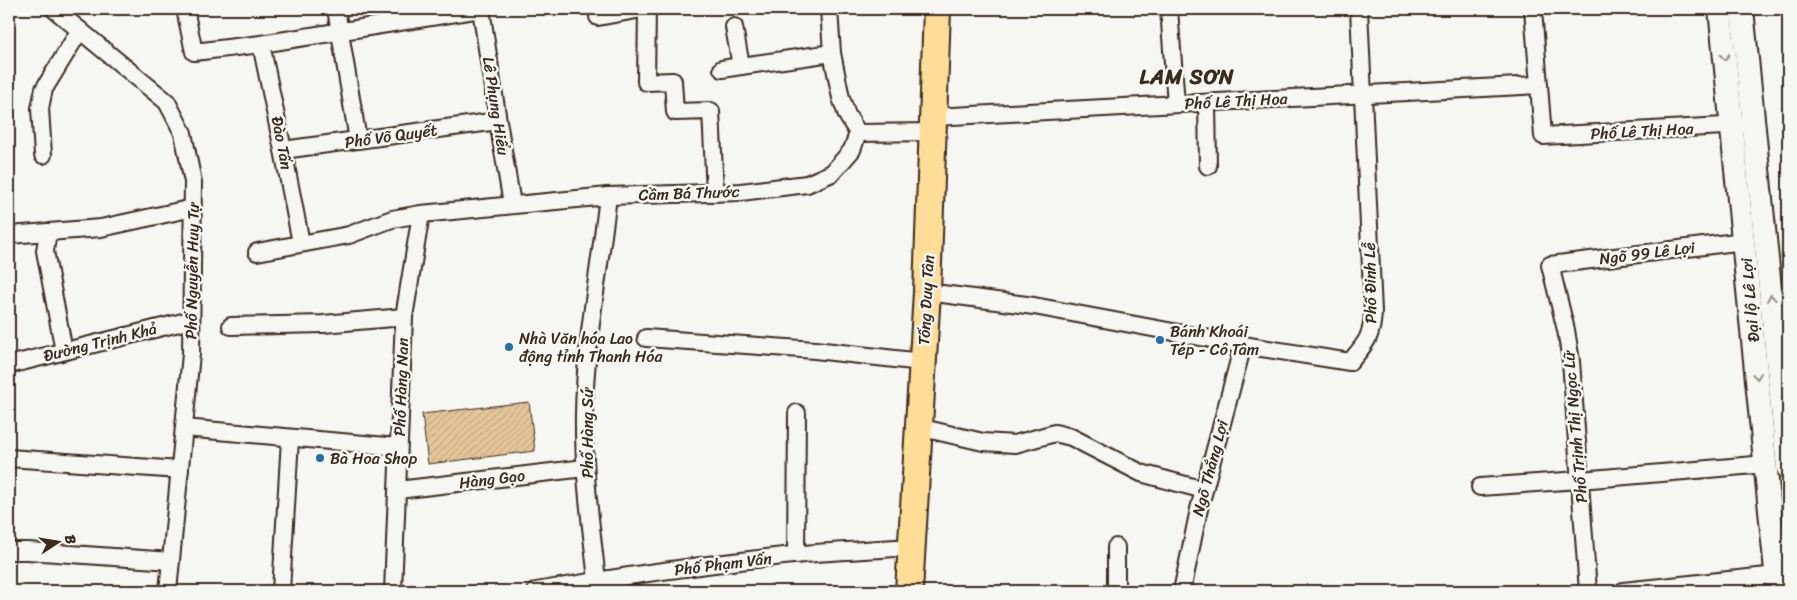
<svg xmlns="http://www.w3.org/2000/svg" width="1797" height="600" viewBox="0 0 1797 600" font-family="Sriracha,sans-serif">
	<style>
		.building { fill: url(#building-hatch); stroke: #3b2a1e }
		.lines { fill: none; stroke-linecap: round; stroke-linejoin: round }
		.minor-casing { stroke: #3b2a1e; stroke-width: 20 }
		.secondary-casing { stroke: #3b2a1e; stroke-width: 26 }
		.trunk-casing { stroke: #3b2a1e; stroke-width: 30 }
		.minor { stroke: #f6f6f2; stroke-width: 16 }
		.secondary { stroke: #f6f6f2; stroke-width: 22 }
		.trunk { stroke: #ffdd96; stroke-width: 26 }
		.oneway { stroke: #989088 }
		.poi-dot { fill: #1f6fb2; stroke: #f6f6f2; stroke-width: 2 }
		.labels { text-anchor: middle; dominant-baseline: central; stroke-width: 5; stroke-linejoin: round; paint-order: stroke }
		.street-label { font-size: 16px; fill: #3b2a1e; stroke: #f6f6f2 }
		.poi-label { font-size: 16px; fill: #3b2a1e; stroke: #f6f6f2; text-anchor: start }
		.district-label { font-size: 21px; font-weight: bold; letter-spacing: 1px; fill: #3b2a1e; stroke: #f6f6f2 }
	</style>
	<defs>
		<pattern id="building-hatch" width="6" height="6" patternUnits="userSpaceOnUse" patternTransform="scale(1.25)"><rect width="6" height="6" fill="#e5c698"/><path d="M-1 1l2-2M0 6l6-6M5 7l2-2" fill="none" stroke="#c5aa83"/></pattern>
	</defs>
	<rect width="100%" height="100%" fill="#f6f6f2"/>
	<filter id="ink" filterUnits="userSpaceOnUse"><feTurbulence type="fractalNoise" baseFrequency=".02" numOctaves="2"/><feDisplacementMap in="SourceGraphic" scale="10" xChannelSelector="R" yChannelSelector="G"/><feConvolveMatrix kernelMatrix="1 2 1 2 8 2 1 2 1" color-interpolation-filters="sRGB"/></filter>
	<g filter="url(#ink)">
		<path class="building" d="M529,402L535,451L428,464L422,414Z"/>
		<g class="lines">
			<defs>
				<g id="minor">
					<path d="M54,9L167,102L183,133L193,182L191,354L168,591"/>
					<path d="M185,9L194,52L261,44L481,9"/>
					<path d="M336,9L358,140"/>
					<path d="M481,9L498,121L512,204"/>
					<path d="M647,9L646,82L673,81L675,112L711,111L715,193"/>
					<path d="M829,9L832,53L841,98L847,115L858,133"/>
					<path d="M1169,9L1176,104"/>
					<path d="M1533,9L1543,136L1742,125"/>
					<path d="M598,17L642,9"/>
					<path d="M734,27L741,66L832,53"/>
					<path d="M261,44L283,150L301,243"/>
					<path d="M722,69L741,66"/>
					<path d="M1207,103L1208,166"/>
					<path d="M933,117L1539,85"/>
					<path d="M858,133L933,132"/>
					<path d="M283,150L498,121"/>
					<path d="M43,155L40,108L44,89L80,30"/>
					<path d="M48,232L45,251L64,351"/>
					<path d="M9,235L101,228L193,208"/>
					<path d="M257,252L349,235L392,219L421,214L608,196L741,192L807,184L832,173L852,150L858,133"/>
					<path d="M927,292L1034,306L1243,345L1350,362C1366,343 1372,337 1373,312L1359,9"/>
					<path d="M231,326L323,324L404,317"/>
					<path d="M646,338L815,350L922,362"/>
					<path d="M9,365L191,320"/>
					<path d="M918,427L983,442L1015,444L1055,433L1071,437L1141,473L1204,490"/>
					<path d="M184,428L398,447"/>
					<path d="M9,458L180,470"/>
					<path d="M1480,487L1580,480L1766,464"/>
					<path d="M398,490L585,468"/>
					<path d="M9,551H28L171,561"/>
					<path d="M796,555L797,413"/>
					<path d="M597,580C591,525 583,470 584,414C585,341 600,268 608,196"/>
					<path d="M281,591L290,439"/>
					<path d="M393,591L404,317L421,214"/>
					<path d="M536,591C621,576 707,564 793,555C832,551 872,550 911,547"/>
					<path d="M1116,591V547"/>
					<path d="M1182,591L1199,509L1243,345"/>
					<path d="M1588,591L1571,361L1566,330L1550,265L1744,241"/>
					<path d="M1623,591L1777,575"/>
				</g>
				<g id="secondary">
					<path d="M1720,9L1778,591"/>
					<path d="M1742,9L1788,468"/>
				</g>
				<path id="trunk" d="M909,591L927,292L937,9"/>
			</defs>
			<use href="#minor" class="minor-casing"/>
			<use href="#secondary" class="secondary-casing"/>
			<use href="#trunk" class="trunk-casing"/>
			<use href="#minor" class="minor"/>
			<use href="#secondary" class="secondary"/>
			<use href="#trunk" class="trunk"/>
		</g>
		<defs><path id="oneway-chevron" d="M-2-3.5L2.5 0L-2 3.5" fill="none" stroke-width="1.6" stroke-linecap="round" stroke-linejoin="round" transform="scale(1.25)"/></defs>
		<g class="oneway">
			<use href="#oneway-chevron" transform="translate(1725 57) rotate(84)"/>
			<use href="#oneway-chevron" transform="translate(1771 298) rotate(-96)"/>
			<use href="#oneway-chevron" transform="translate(1757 376) rotate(84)"/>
		</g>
	</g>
	<g class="poi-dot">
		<circle cx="1160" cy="340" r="5"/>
		<circle cx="509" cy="347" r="5"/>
		<circle cx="320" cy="458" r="5"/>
	</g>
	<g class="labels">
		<g class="street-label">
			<text transform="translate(1236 101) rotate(-3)">Phố Lê Thị Hoa</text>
			<text transform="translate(496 106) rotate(81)">Lê Phụng Hiểu</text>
			<text transform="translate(1642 131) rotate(-3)">Phố Lê Thị Hoa</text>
			<text transform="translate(391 136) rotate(-8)">Phố Võ Quyết</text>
			<text transform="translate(282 143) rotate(79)">Đào Tấn</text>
			<text transform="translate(689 193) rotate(-2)">Cầm Bá Thước</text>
			<text transform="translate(1647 253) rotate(-7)">Ngõ 99 Lê Lợi</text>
			<text transform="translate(192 271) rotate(-89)">Phố Nguyễn Huy Tự</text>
			<text transform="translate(1370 283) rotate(-91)">Phố Đinh Lễ</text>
			<text transform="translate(926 300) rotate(-87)">Tống Duy Tân</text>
			<text transform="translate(1750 300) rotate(-95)">Đại lộ Lê Lợi</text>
			<text transform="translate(100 342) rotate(-14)">Đường Trịnh Khả</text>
			<text transform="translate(401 387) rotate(-88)">Phố Hàng Nan</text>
			<text transform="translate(1575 427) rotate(-95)">Phố Trịnh Thị Ngọc Lữ</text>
			<text transform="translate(587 433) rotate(-90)">Phố Hàng Sứ</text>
			<text transform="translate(1210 468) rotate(-75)">Ngõ Thắng Lợi</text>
			<text transform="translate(492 479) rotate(-7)">Hàng Gạo</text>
			<text transform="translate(723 564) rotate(-7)">Phố Phạm Vấn</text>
		</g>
		<g class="poi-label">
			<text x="1170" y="331">Bánh Khoái<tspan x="1170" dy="18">Tép - Cô Tâm</tspan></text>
			<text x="519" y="338">Nhà Văn hóa Lao<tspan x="519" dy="18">động tỉnh Thanh Hóa</tspan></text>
			<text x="330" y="458">Bà Hoa Shop</text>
		</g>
		<g class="district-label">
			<text x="1187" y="77">LAM SƠN</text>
		</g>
	</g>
	<rect width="1797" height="600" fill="none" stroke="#f6f6f2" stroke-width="30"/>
	<rect x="15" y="15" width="1767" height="570" fill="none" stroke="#3b2a1e" stroke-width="2" filter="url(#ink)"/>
	<g transform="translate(58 542) rotate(78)" stroke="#f6f6f2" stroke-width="4" paint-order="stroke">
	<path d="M0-4L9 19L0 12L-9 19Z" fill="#3b2a1e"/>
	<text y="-8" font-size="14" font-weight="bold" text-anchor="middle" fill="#3b2a1e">B</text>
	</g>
</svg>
